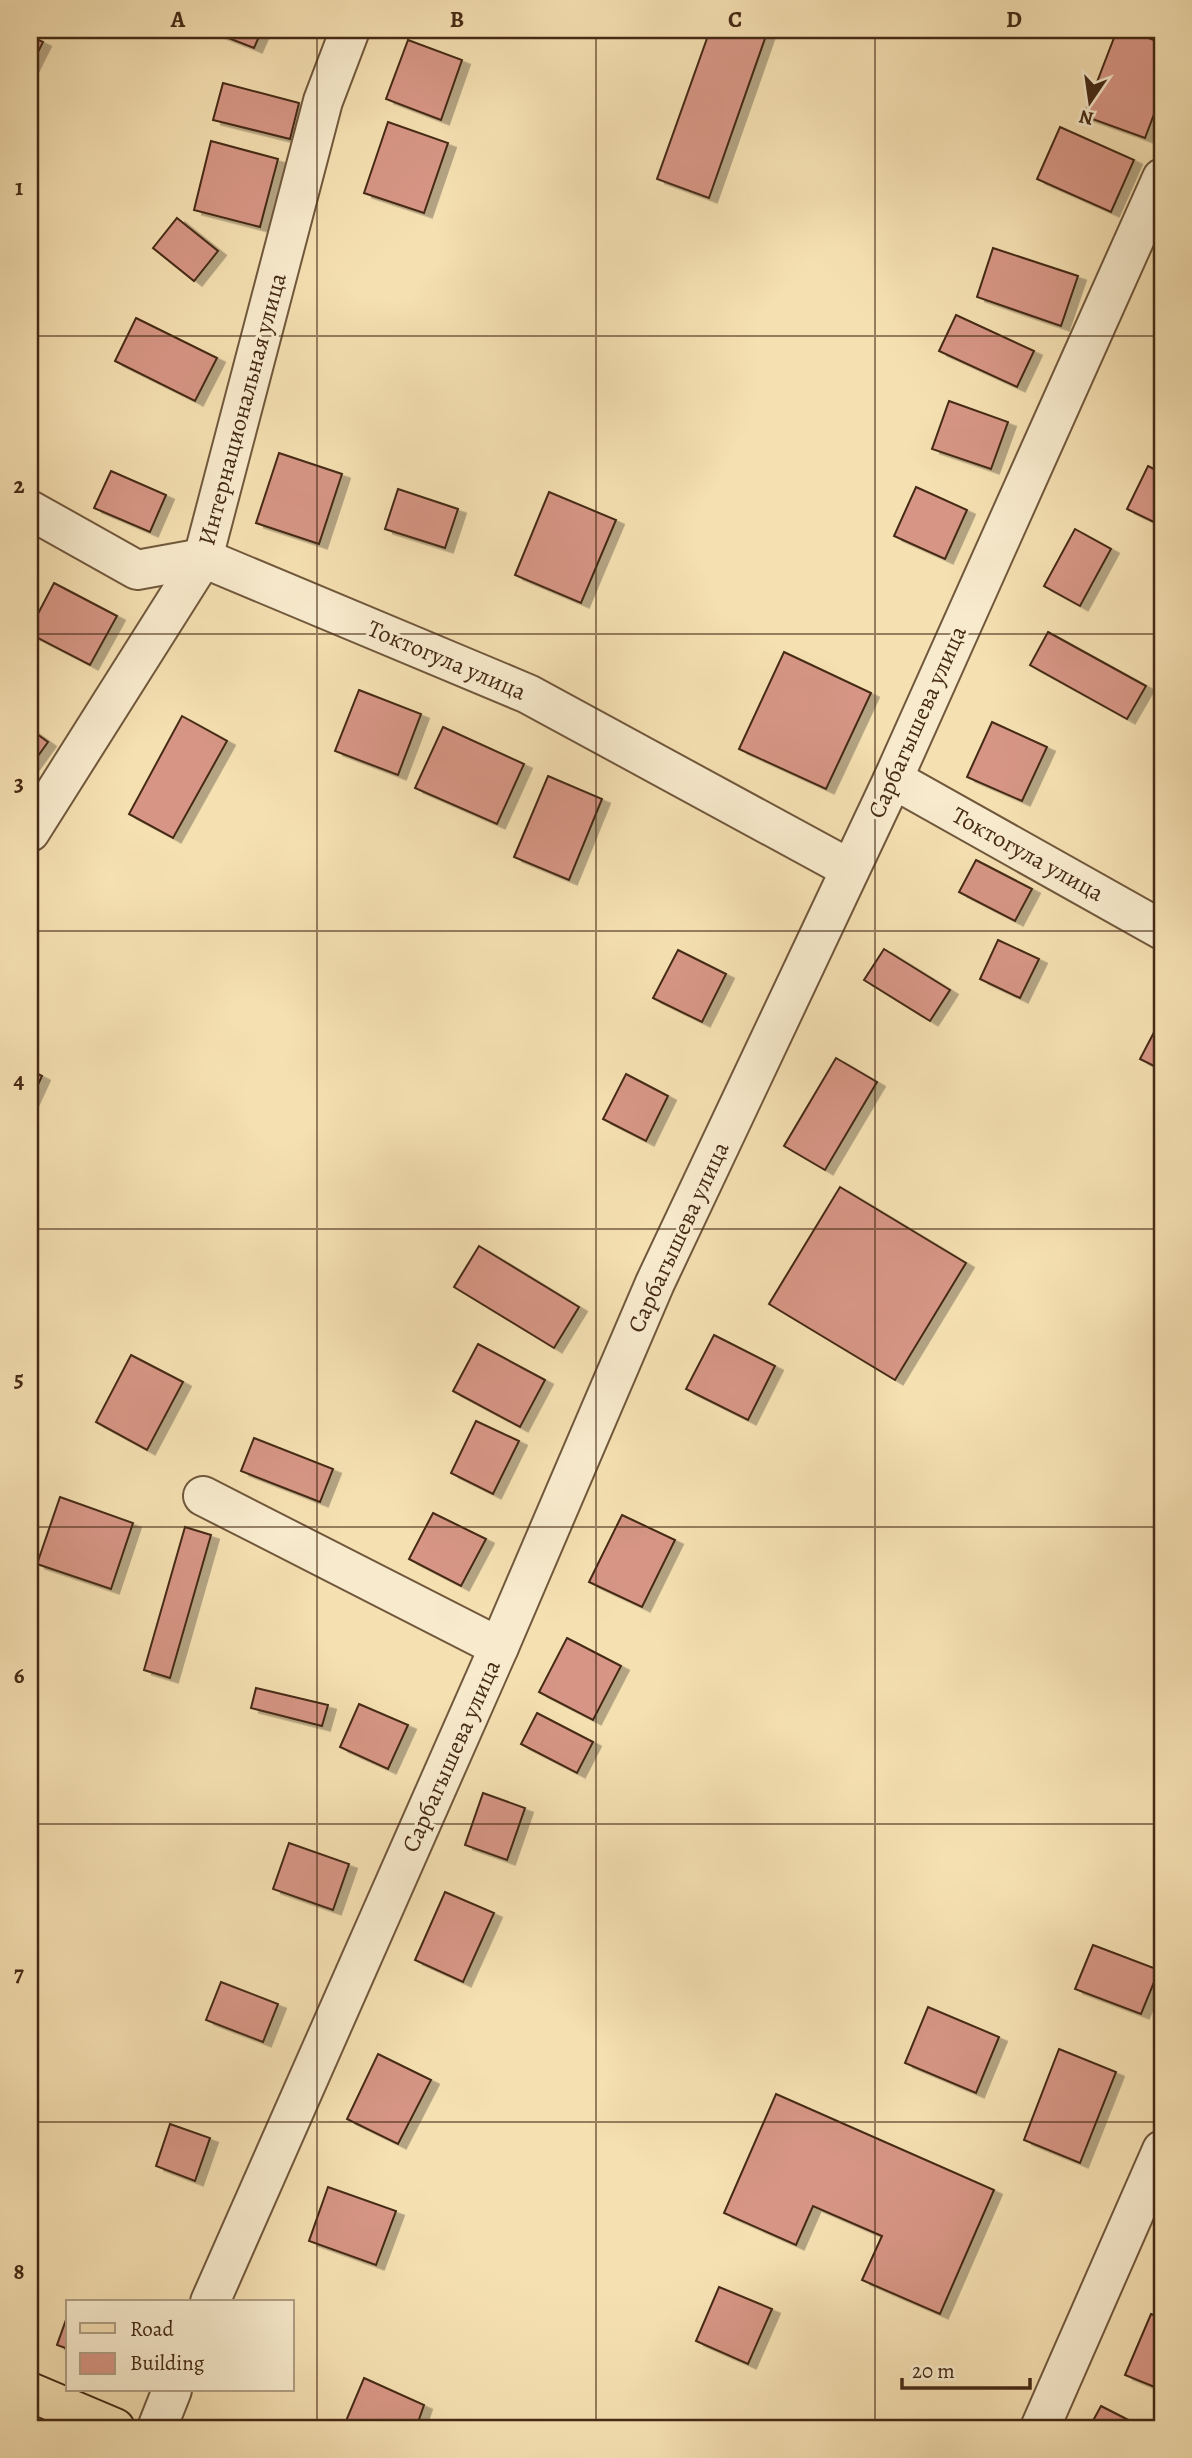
<svg xmlns="http://www.w3.org/2000/svg" width="1192" height="2458" viewBox="0 0 1192 2458" font-family="Alegreya,serif">
	<style>
		.building { fill: #d79685; stroke: #452a15; stroke-width: 2; filter: url(#shadow) }
		.lines { fill: none; stroke-linecap: round; stroke-linejoin: round }
		.minor-casing { stroke: #71583c; stroke-width: 42 }
		.major-casing { stroke: #452a15; stroke-width: 42 }
		.minor { stroke: #f8ebcd; stroke-width: 38 }
		.major { stroke: #f5e0b2; stroke-width: 38 }
		.grid { fill: none; stroke: #452a15; stroke-width: 2; stroke-opacity: 0.55 }
		.labels { text-anchor: middle; dominant-baseline: central; stroke-width: 6; stroke-linejoin: round; paint-order: stroke }
		.street-label { font-size: 24px; fill: #452a15; stroke: #f8ebcd }
		.neatline { fill: none; stroke: #452a15; stroke-width: 2.5 }
		.grid-label { font-size: 23px; text-anchor: middle; font-weight: bold; fill: #452a15 }
	</style>
	<defs>
		<filter id="shadow"><feDropShadow dx="8" dy="4.5" stdDeviation="0" flood-color="#0004"/></filter>
	</defs>
	<rect width="100%" height="100%" fill="#f5e0b2"/>
	<filter id="stains"><feTurbulence type="fractalNoise" baseFrequency=".00286" numOctaves="4"/><feColorMatrix values="0 0 0 0 .2 0 0 0 0 .09 0 0 0 0 .02 0 0 0 .5 -.17"/></filter>
	<radialGradient id="worn" r=".72"><stop offset=".6" stop-color="#630" stop-opacity="0"/><stop offset="1" stop-color="#630" stop-opacity=".3"/></radialGradient>
	<g class="building">
		<path d="M214,30H262L254,48L213,32Z"/>
		<path d="M710,30H768L709,198L657,179Z"/>
		<path d="M1117,30H1127L1162,43V93L1145,138L1084,116Z"/>
		<path d="M30,36L43,42L30,68Z"/>
		<path d="M408,40L462,60L441,120L386,99Z"/>
		<path d="M223,83L299,103L290,139L213,120Z"/>
		<path d="M388,122L448,143L424,213L364,193Z"/>
		<path d="M1060,127L1134,160L1111,212L1037,179Z"/>
		<path d="M211,141L278,159L260,227L194,210Z"/>
		<path d="M177,218L218,251L194,281L153,248Z"/>
		<path d="M993,248L1078,276L1061,326L977,297Z"/>
		<path d="M956,315L1034,351L1017,387L939,351Z"/>
		<path d="M136,318L217,358L195,401L115,361Z"/>
		<path d="M949,401L1008,422L991,469L932,449Z"/>
		<path d="M279,453L342,474L319,544L256,523Z"/>
		<path d="M1148,466L1162,473V526L1127,509Z"/>
		<path d="M111,471L166,495L150,532L94,508Z"/>
		<path d="M916,487L967,510L945,559L894,536Z"/>
		<path d="M398,489L458,509L445,548L385,529Z"/>
		<path d="M549,492L616,520L581,603L515,575Z"/>
		<path d="M1075,529L1111,549L1080,606L1044,586Z"/>
		<path d="M54,583L117,616L90,665L30,634V629Z"/>
		<path d="M1048,632L1146,686L1127,719L1030,665Z"/>
		<path d="M784,652L871,693L826,789L739,749Z"/>
		<path d="M359,690L421,714L398,775L335,751Z"/>
		<path d="M182,716L227,741L173,838L129,814Z"/>
		<path d="M992,722L1047,747L1022,801L967,777Z"/>
		<path d="M443,727L524,764L497,824L415,788Z"/>
		<path d="M30,729L48,742L30,767Z"/>
		<path d="M548,776L602,799L569,880L514,857Z"/>
		<path d="M976,860L1032,889L1015,921L959,892Z"/>
		<path d="M998,940L1039,959L1020,998L980,979Z"/>
		<path d="M884,949L950,990L930,1021L864,980Z"/>
		<path d="M678,950L726,974L702,1022L653,998Z"/>
		<path d="M1162,1017V1070L1140,1059Z"/>
		<path d="M836,1058L877,1082L825,1170L784,1146Z"/>
		<path d="M30,1070L42,1076L30,1102Z"/>
		<path d="M626,1074L668,1096L646,1141L603,1119Z"/>
		<path d="M840,1187L966,1263L895,1380L769,1304Z"/>
		<path d="M479,1246L579,1307L554,1348L454,1287Z"/>
		<path d="M714,1335L775,1366L748,1420L686,1389Z"/>
		<path d="M478,1344L545,1380L520,1427L453,1391Z"/>
		<path d="M131,1355L183,1382L147,1450L96,1422Z"/>
		<path d="M476,1421L519,1441L493,1494L451,1473Z"/>
		<path d="M254,1438L333,1469L320,1502L241,1471Z"/>
		<path d="M60,1497L133,1523L111,1589L37,1564Z"/>
		<path d="M433,1513L486,1539L461,1586L409,1559Z"/>
		<path d="M622,1515L675,1540L642,1607L589,1582Z"/>
		<path d="M185,1527L211,1535L170,1678L144,1670Z"/>
		<path d="M567,1638L621,1666L593,1720L539,1692Z"/>
		<path d="M256,1688L328,1705L322,1726L251,1708Z"/>
		<path d="M359,1704L408,1725L388,1769L340,1747Z"/>
		<path d="M537,1713L593,1742L577,1773L521,1744Z"/>
		<path d="M483,1793L525,1808L507,1860L465,1845Z"/>
		<path d="M289,1843L349,1864L333,1910L273,1889Z"/>
		<path d="M445,1892L494,1913L463,1982L415,1960Z"/>
		<path d="M1093,1945L1159,1970L1141,2014L1075,1989Z"/>
		<path d="M221,1982L278,2004L263,2042L206,2020Z"/>
		<path d="M928,2007L999,2037L976,2093L905,2063Z"/>
		<path d="M1059,2049L1116,2072L1080,2163L1024,2140Z"/>
		<path d="M378,2054L431,2080L398,2144L347,2119Z"/>
		<path d="M776,2094L994,2190L940,2314L862,2280L882,2236L813,2206L796,2245L724,2213Z"/>
		<path d="M170,2124L210,2138L195,2181L156,2166Z"/>
		<path d="M328,2187L396,2211L376,2265L309,2241Z"/>
		<path d="M719,2287L772,2309L748,2364L696,2341Z"/>
		<path d="M68,2314V2349L57,2345Z"/>
		<path d="M1151,2314L1162,2318V2390L1125,2375Z"/>
		<path d="M364,2378L424,2405L416,2428H343Z"/>
		<path d="M1101,2406L1144,2428H1089Z"/>
	</g>
	<g class="lines">
		<defs>
			<g id="minor">
				<path d="M30,510L137,570L203,558L528,694L850,869"/>
				<path d="M893,779L1162,930"/>
				<path d="M30,832L203,558L323,101L350,30"/>
				<path d="M203,1496L499,1647"/>
				<path d="M210,2302L499,1647L655,1283L893,779L1162,178"/>
				<path d="M157,2428L172,2390"/>
				<path d="M1040,2428L1162,2150"/>
			</g>
			<path id="major" d="M30,2392L115,2428"/>
		</defs>
		<use href="#minor" class="minor-casing"/>
		<use href="#major" class="major-casing"/>
		<use href="#minor" class="minor"/>
		<use href="#major" class="major"/>
	</g>
	<path class="grid" d="M317,30V2428M596,30V2428M875,30V2428M30,336H1162M30,634H1162M30,931H1162M30,1229H1162M30,1527H1162M30,1824H1162M30,2122H1162"/>
	<g class="labels">
		<g class="street-label">
			<text transform="translate(242 409) rotate(-75)">Интернациональная улица</text>
			<text transform="translate(447 660) rotate(23)">Токтогула улица</text>
			<text transform="translate(917 722) rotate(-66)">Сарбагышева улица</text>
			<text transform="translate(1028 854) rotate(29)">Токтогула улица</text>
			<text transform="translate(678 1237) rotate(-65)">Сарбагышева улица</text>
			<text transform="translate(451 1756) rotate(-66)">Сарбагышева улица</text>
		</g>
	</g>
	<rect width="1192" height="2458" fill="none" stroke="#f5e0b2" stroke-width="77"/>
	<rect x="66" y="2300" width="228" height="91" fill="#f8ebcd" stroke="#b09e83" stroke-width="2"/>
	<rect x="80" y="2323" width="35" height="10" fill="#f5e0b2" stroke="#b09e83" stroke-width="2"/>
	<text x="130" y="2336" font-size="21" fill="#452a15">Road</text>
	<rect x="80" y="2353" width="35" height="21" fill="#d79685" stroke="#b09e83" stroke-width="2"/>
	<text x="130" y="2370" font-size="21" fill="#452a15">Building</text>
	<g transform="translate(1090 102) rotate(193)" stroke="#f8ebcd" stroke-width="5" paint-order="stroke">
	<path d="M0-5L12 26L0 18L-12 26Z" fill="#452a15"/>
	<text y="-10" font-size="19" font-weight="bold" text-anchor="middle" fill="#452a15">N</text>
	</g>
	<path d="M902 2378v10h128v-10" fill="none" stroke="#452a15" stroke-width="3.5"/>
	<text x="912" y="2378" font-size="21" fill="#452a15" stroke="#f8ebcd" stroke-width="5" paint-order="stroke">20 m</text>
	<rect x="38" y="38" width="1116" height="2382" class="neatline"/>
	<g class="grid-label">
		<text x="178" y="27">A</text>
		<text x="457" y="27">B</text>
		<text x="735" y="27">C</text>
		<text x="1014" y="27">D</text>
		<text x="19" y="195">1</text>
		<text x="19" y="493">2</text>
		<text x="19" y="791">3</text>
		<text x="19" y="1088">4</text>
		<text x="19" y="1386">5</text>
		<text x="19" y="1683">6</text>
		<text x="19" y="1981">7</text>
		<text x="19" y="2279">8</text>
	</g>
	<rect width="100%" height="100%" filter="url(#stains)"/>
	<rect width="100%" height="100%" fill="url(#worn)"/>
</svg>
